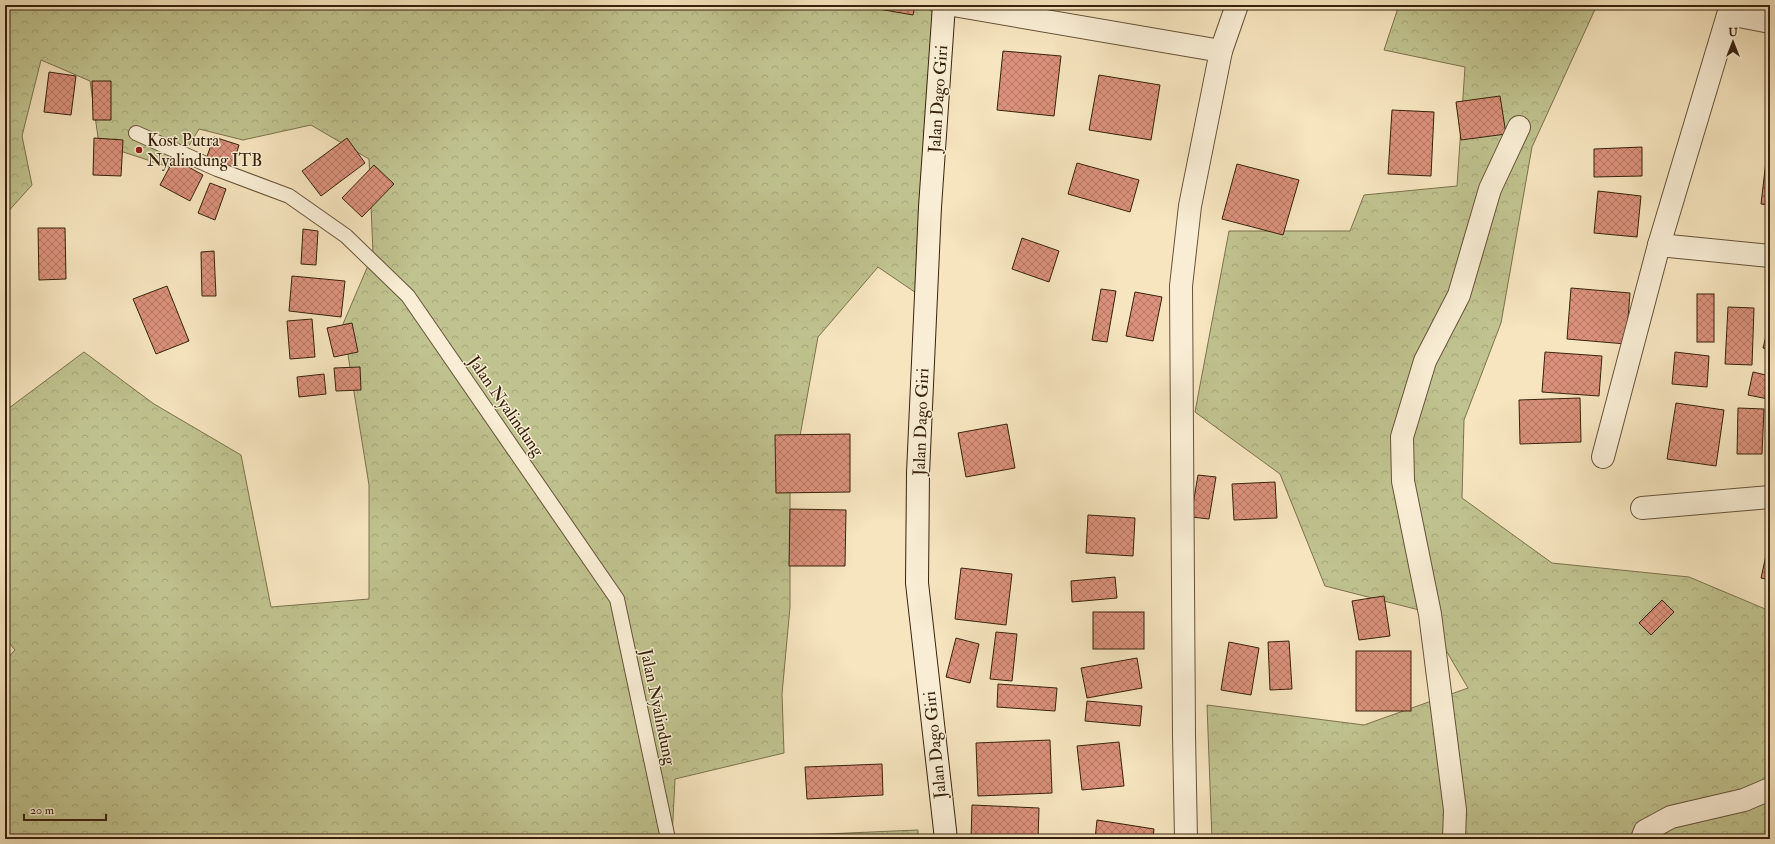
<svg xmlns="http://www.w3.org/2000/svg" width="1775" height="844" viewBox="0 0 1775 844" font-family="'IM FELL Double Pica',serif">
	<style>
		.forest { fill: url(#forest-crowns); stroke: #7c724e }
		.building { fill: url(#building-cross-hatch); stroke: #37220c }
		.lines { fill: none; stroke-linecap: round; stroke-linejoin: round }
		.service-casing { stroke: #675339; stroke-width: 16 }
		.minor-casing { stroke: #675339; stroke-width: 24 }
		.tertiary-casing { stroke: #675339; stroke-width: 24 }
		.secondary-casing { stroke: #37220c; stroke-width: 24 }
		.service { stroke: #f9eed5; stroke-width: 14 }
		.minor { stroke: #f9eed5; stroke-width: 22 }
		.tertiary { stroke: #f9eed5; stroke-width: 22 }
		.secondary { stroke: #f9eed5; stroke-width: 22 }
		.poi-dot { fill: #8f2418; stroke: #f9eed5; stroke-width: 1.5 }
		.labels { text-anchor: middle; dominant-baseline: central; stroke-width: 3; stroke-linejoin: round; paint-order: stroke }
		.street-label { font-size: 17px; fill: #37220c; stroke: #f9eed5 }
		.poi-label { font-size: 17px; fill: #37220c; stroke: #f9eed5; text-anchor: start }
	</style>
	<defs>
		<pattern id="forest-crowns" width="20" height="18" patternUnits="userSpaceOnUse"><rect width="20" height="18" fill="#c0c38f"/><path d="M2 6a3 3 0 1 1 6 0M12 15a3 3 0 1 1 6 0" fill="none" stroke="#a6a77a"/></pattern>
		<pattern id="building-cross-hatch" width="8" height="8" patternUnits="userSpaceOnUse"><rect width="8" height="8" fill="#db917b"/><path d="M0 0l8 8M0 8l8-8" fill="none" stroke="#b27663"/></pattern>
	</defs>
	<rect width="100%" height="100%" fill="#f6e5bf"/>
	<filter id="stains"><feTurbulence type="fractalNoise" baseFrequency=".005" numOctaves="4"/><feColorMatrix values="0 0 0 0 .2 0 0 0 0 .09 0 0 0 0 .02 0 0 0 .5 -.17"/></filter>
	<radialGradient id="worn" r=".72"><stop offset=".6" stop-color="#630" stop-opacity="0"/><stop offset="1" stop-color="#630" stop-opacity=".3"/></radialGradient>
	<g class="forest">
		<path d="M5,5H925L939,19L922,297L878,267L818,337L790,491V607L782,694L784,753L675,779L672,839H5V661L15,650L5,638V411L84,352L154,404L241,455L271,607L369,599V485L343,324L373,254L369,159L311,125L243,140L199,129L175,169L99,144L90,81L41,60L22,136L32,185L5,215Z"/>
		<path d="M1399,5H1597L1532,147L1501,323L1464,420L1462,498L1552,563L1689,577L1770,611V839H1212L1207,705L1364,725L1468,688L1423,611L1325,586L1280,474L1195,412L1229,231H1350L1364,195L1457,186L1465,67L1384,50Z"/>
		<path d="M918,830V839H773L777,836Z"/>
	</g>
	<g class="building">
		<path d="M874,5H915L913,15L873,8Z"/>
		<path d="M1632,5H1711L1632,9Z"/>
		<path d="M1003,51L1061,56L1054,116L997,110Z"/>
		<path d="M49,72L76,76L71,115L44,112Z"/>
		<path d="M1099,75L1160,85L1151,140L1089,130Z"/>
		<path d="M92,81H111V120H93Z"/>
		<path d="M1500,96L1506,134L1461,140L1456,102Z"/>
		<path d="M1392,110L1434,112L1431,176L1388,174Z"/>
		<path d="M214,137L239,145L231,171L205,162Z"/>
		<path d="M94,138L123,140L121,176L93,175Z"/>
		<path d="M347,138L365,163L321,196L302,171Z"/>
		<path d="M1642,147V176L1594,177V149Z"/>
		<path d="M174,159L203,175L190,201L160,185Z"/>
		<path d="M1766,161L1770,162V205L1761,204Z"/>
		<path d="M1077,163L1139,180L1130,212L1068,194Z"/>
		<path d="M1237,164L1299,180L1283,235L1222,219Z"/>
		<path d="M374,165L394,184L362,217L342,198Z"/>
		<path d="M210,183L226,189L215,220L198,213Z"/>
		<path d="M1598,191L1641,196L1637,237L1594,233Z"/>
		<path d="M38,228H65L66,279L39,280Z"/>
		<path d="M303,229L318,231L316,265L301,264Z"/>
		<path d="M1022,238L1059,251L1049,282L1012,269Z"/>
		<path d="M5,248H8L5,270Z"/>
		<path d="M214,251L216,296H202L201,252Z"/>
		<path d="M292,276L345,281L341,317L289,311Z"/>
		<path d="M167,286L189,341L156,354L133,299Z"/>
		<path d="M1571,288L1630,293L1626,344L1567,339Z"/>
		<path d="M1101,289L1116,291L1107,342L1092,340Z"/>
		<path d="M1135,292L1162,297L1153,341L1126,336Z"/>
		<rect x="1697" y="294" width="17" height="48"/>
		<path d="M1728,307L1754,308L1752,365L1725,364Z"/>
		<path d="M312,319L315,357L290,359L287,321Z"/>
		<path d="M1770,320V350L1763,348Z"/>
		<path d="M352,323L358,352L334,357L327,328Z"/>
		<path d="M1545,352L1602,356L1599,396L1542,392Z"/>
		<path d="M1675,352L1709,356L1707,387L1672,384Z"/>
		<path d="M360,367L361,390L336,391L334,368Z"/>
		<path d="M1753,372L1770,376V390L1768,399L1748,395Z"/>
		<path d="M324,374L326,394L299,397L297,377Z"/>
		<path d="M1580,398L1581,442L1520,444L1519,400Z"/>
		<path d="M1676,403L1724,410L1716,466L1667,459Z"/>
		<path d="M1738,408L1764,409L1762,454H1737Z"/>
		<path d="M1007,424L1015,468L966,477L958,433Z"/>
		<path d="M850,434V492L776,493L775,435Z"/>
		<path d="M1198,475L1216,477L1209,519L1191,517Z"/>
		<path d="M1275,482L1277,518L1234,520L1232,484Z"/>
		<path d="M790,509L846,510L845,566H789Z"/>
		<path d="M1088,515L1135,518L1133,556L1086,553Z"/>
		<path d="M1770,537V580L1761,578Z"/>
		<path d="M961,568L1012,574L1006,625L955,619Z"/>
		<path d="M1115,577L1117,598L1072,602L1071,581Z"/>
		<path d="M1384,596L1390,636L1359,640L1352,601Z"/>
		<path d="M1662,600L1674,612L1651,635L1639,623Z"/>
		<rect x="1093" y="612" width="51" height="37"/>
		<path d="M996,632L1017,634L1012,681L990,679Z"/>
		<path d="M956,638L979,644L970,683L946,677Z"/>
		<path d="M1289,641L1292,689L1270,690L1268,642Z"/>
		<path d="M1229,642L1259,648L1251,695L1221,690Z"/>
		<rect x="1356" y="651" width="55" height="60"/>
		<path d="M1137,658L1142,688L1087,698L1081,668Z"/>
		<path d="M998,684L1057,688L1055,711L997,707Z"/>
		<path d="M1087,701L1142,706L1140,726L1085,721Z"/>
		<path d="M1050,740L1052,793L978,796L976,743Z"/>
		<path d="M1119,742L1124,786L1082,790L1077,746Z"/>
		<path d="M882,764L883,795L807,799L805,767Z"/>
		<path d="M972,805L1039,808L1038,839H971Z"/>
		<path d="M1097,820L1154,829L1153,839H1095Z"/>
	</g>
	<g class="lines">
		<defs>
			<path id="service" d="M136,133L217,169L289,196L346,236L408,296L617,599L668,839"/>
			<g id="minor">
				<path d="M953,5L1221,51"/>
				<path d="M1729,14L1770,22"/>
				<path d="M1659,245L1770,256"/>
				<path d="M1603,457L1659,245L1731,5"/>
				<path d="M1642,508L1770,497"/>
				<path d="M1186,839L1184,735L1181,286L1190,206L1221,51L1237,5"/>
				<path d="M1454,839L1455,810L1430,614L1403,481L1402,437L1425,361L1459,295L1490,189L1519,127"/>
			</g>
			<path id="tertiary" d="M1642,839L1645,831L1671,817L1744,800L1770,789"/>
			<path id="secondary" d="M944,5L930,207L918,473L917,583L946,839"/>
		</defs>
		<use href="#service" class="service-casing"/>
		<use href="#minor" class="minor-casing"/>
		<use href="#tertiary" class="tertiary-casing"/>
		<use href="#secondary" class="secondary-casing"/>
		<use href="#service" class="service"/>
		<use href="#minor" class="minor"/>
		<use href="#tertiary" class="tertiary"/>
		<use href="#secondary" class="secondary"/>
	</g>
	<circle class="poi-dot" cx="139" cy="150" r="4"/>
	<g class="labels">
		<g class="street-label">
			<text transform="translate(938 99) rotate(-86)">Jalan Dago Giri</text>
			<text transform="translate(506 406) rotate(55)">Jalan Nyalindung</text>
			<text transform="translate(921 422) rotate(-88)">Jalan Dago Giri</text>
			<text transform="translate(658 707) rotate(78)">Jalan Nyalindung</text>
			<text transform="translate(935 745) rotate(-96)">Jalan Dago Giri</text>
		</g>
		<g class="poi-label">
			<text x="147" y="140">Kost Putra<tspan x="147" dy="20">Nyalindung ITB</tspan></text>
		</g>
	</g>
	<rect width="1775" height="844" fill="none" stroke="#f6e5bf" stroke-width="20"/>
	<rect x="6" y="6" width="1763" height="832" fill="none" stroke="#37220c" stroke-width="2"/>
	<rect x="10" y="10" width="1755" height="824" fill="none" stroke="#37220c"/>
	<g transform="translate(1733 42)" stroke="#f9eed5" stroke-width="3" paint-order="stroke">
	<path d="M0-3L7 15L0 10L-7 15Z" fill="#37220c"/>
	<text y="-6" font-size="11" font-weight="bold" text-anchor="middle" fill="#37220c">U</text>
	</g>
	<path d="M24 814v6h82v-6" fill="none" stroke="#37220c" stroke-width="2"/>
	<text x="30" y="814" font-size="12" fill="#37220c" stroke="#f9eed5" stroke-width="3" paint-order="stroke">20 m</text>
	<rect width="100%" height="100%" filter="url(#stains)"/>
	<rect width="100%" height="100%" fill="url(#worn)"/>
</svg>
